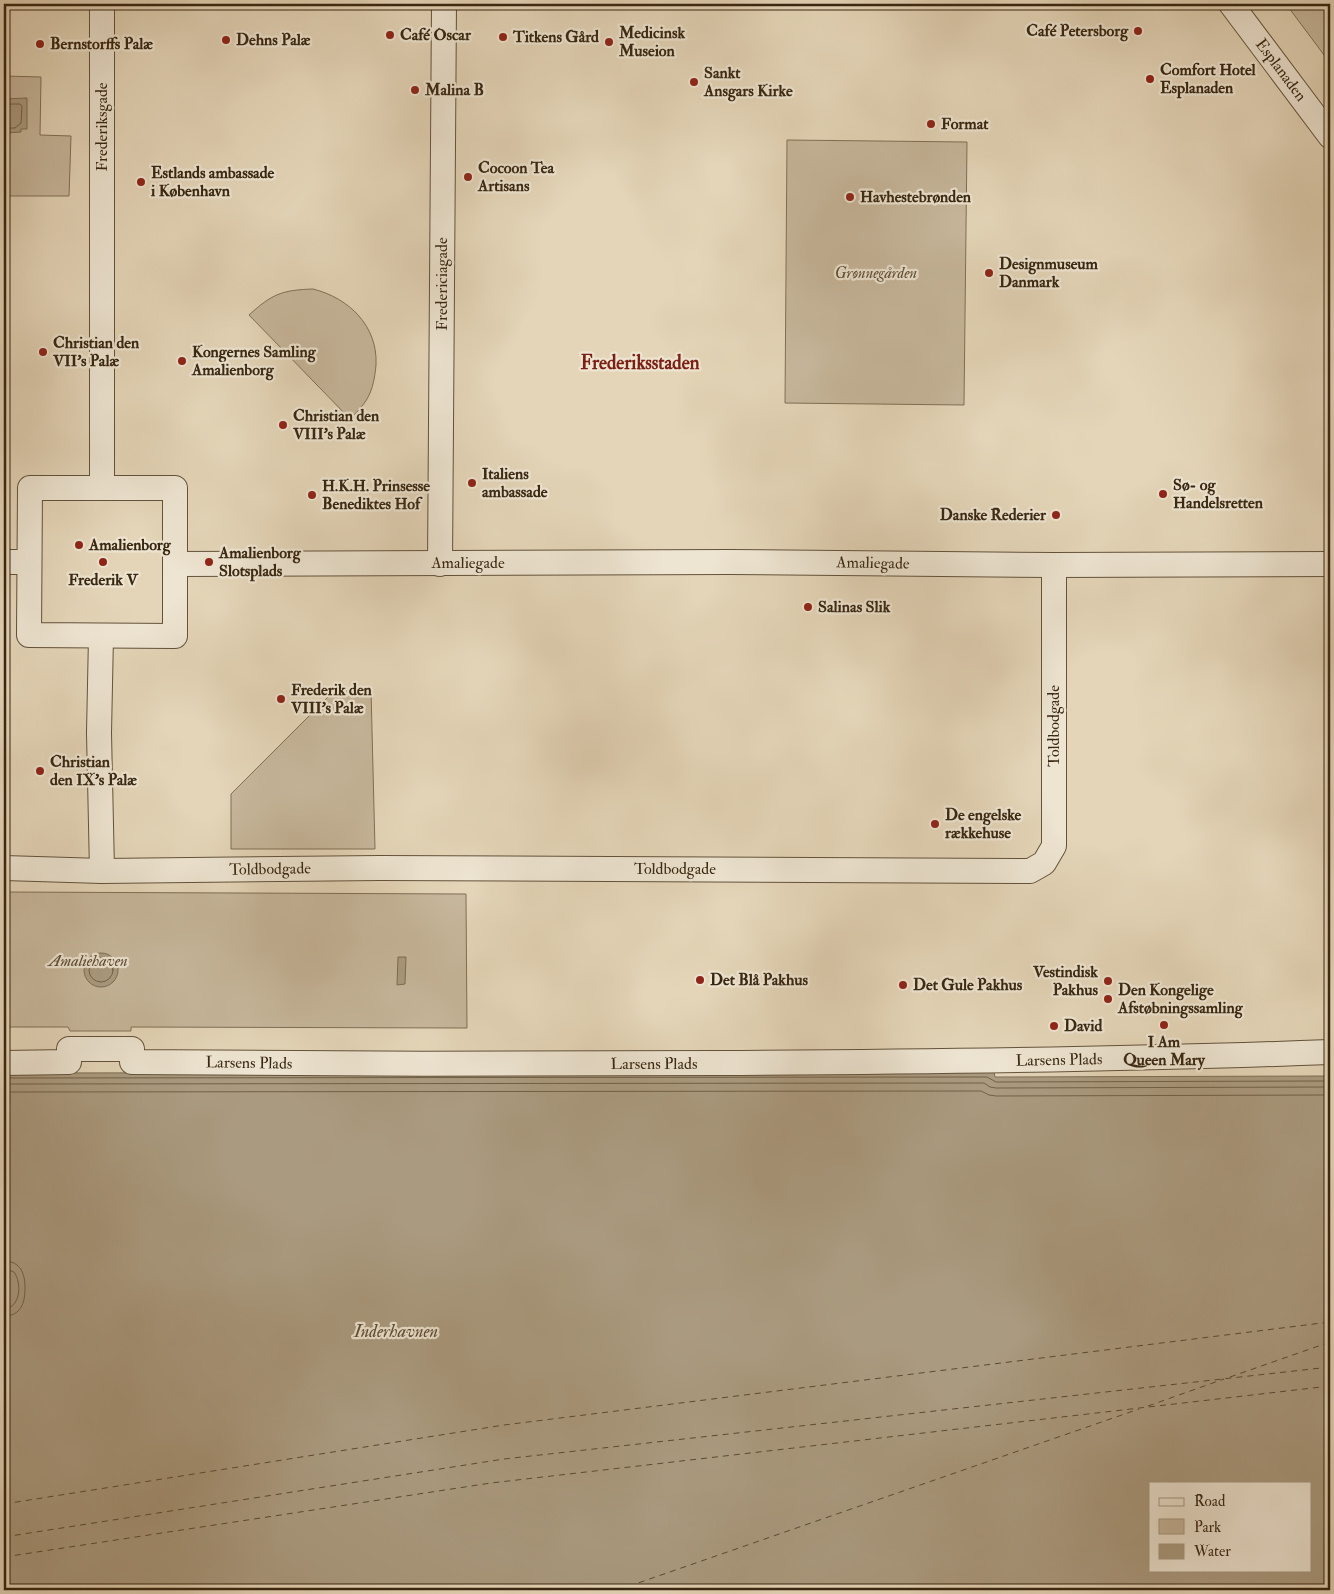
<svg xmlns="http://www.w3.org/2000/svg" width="1334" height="1594" viewBox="0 0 1334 1594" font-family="'IM FELL Double Pica',serif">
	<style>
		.green { fill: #c7b79c; stroke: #806f56 }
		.water { fill: #aa9a7f; stroke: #7c6c53; fill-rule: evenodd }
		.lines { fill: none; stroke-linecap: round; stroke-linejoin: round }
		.shore { stroke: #716048; stroke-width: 1 }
		.ferry { stroke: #5a4a32; stroke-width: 1; stroke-dasharray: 6 5; stroke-linecap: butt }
		.street-casing { stroke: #63523b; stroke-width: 26 }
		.street { stroke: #ede4d1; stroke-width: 24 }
		.poi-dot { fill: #8f2418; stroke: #ede4d1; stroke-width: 2 }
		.labels { text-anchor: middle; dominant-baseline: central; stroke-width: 4.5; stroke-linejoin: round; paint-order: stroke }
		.poi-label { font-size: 16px; font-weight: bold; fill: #382711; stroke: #ede4d1; text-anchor: start }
		.street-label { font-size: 16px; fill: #382711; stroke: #ede4d1 }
		.park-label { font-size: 16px; font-style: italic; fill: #5c4b34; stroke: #ede4d1 }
		.water-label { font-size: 18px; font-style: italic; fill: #5a4a32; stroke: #ede4d1 }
		.quarter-label { font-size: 19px; font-weight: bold; fill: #7a1f14; stroke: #ede4d1 }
	</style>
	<rect width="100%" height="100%" fill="#e4d5b8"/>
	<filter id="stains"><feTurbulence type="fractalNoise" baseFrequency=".004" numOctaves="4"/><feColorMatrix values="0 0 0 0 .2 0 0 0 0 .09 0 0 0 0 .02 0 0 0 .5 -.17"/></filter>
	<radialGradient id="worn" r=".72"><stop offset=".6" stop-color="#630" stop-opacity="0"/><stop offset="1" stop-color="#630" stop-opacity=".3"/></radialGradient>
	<g class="green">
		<path d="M1286,4H1330V63Z"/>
		<path d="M4,76L41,77L40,135L71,136L69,196H4Z"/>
		<path d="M787,140L967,142L964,405L785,403Z"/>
		<path d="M313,289C349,298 378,326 376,365C375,376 373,389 367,399C363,406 356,413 350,419L249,315C272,294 282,290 313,289Z"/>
		<path d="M371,690L375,849H231V794L334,691Z"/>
		<path d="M4,892L466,894L467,1028L131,1027V1031H70L68,1027H4Z"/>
	</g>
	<g class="water">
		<path d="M27,98V129H21V132L5,133L4,99Z"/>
		<circle cx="101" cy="970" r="17"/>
		<path d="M398,957H406L405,984L397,985Z"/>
		<path d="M994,1072L995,1077L1330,1076V1590H4V1430L5,1429L6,1280L4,1279V1073ZM1150,1483H1310V1570H1150Z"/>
	</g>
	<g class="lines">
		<g class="shore">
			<path d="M4,104H20L22,106L21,123L15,128H4"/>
			<circle cx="101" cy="970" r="12"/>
			<path d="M4,1078L987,1077L996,1082L1330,1081"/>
			<path d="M4,1084L984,1083L990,1087L996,1088L1330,1087"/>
			<path d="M4,1092L981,1091L989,1095L996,1096L1330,1095"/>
			<path d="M4,1261C21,1261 25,1274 25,1288C25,1303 21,1316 4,1316"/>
			<path d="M4,1268L14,1272C22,1283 21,1308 4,1309"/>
		</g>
		<g class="ferry">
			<path d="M1230,1377L1330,1342"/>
			<path d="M1148,1406L1224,1379"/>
			<path d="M4,1504L504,1425L1330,1322"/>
			<path d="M4,1537L504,1459L1330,1367"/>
			<path d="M4,1557L491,1483L1330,1386"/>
			<path d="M618,1590L1139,1409"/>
		</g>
		<defs>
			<g id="street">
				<path d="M102,4V488"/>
				<path d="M1231,4L1330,136"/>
				<path d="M30,488H175V636L29,635Z"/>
				<path d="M4,562H29"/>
				<path d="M175,564L730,562L1054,565L1330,564"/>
				<path d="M440,564L444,4"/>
				<path d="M101,636L99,733L102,871"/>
				<path d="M4,868L102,871L380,868L1030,871L1044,863L1054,846V565"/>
				<path d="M4,1063L69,1062V1049H132V1062C327,1064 521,1064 716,1063C921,1062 1126,1060 1330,1052"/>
			</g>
		</defs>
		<use href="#street" class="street-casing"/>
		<use href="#street" class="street"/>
	</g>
	<g class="poi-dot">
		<circle cx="1138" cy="31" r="5"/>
		<circle cx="390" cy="35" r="5"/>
		<circle cx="503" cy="37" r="5"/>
		<circle cx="226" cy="40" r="5"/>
		<circle cx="609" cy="42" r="5"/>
		<circle cx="40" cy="44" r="5"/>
		<circle cx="1150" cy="79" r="5"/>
		<circle cx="694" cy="82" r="5"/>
		<circle cx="415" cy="90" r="5"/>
		<circle cx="931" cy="124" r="5"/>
		<circle cx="468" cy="177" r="5"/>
		<circle cx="141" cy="182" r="5"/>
		<circle cx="850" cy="197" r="5"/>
		<circle cx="989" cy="273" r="5"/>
		<circle cx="43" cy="352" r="5"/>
		<circle cx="182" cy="361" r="5"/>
		<circle cx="283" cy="425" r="5"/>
		<circle cx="472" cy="483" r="5"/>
		<circle cx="1163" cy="494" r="5"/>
		<circle cx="312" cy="495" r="5"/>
		<circle cx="1056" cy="515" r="5"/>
		<circle cx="79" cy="545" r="5"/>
		<circle cx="103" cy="562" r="5"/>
		<circle cx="209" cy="562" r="5"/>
		<circle cx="808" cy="607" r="5"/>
		<circle cx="281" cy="699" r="5"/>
		<circle cx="40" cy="771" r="5"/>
		<circle cx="935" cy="824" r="5"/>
		<circle cx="700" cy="980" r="5"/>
		<circle cx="1108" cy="981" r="5"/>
		<circle cx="903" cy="985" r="5"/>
		<circle cx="1108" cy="999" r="5"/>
		<circle cx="1164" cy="1025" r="5"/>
		<circle cx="1054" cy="1026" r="5"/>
	</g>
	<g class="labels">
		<g class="poi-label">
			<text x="1128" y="31" text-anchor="end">Café Petersborg</text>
			<text x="619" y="33">Medicinsk<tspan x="619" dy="18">Museion</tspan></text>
			<text x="400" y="35">Café Oscar</text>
			<text x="513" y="37">Titkens Gård</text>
			<text x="236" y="40">Dehns Palæ</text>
			<text x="50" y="44">Bernstorffs Palæ</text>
			<text x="1160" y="70">Comfort Hotel<tspan x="1160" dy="18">Esplanaden</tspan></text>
			<text x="704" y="73">Sankt<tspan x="704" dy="18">Ansgars Kirke</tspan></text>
			<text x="425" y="90">Malina B</text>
			<text x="941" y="124">Format</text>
			<text x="478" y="168">Cocoon Tea<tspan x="478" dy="18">Artisans</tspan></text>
			<text x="151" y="173">Estlands ambassade<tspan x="151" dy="18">i København</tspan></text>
			<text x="860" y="197">Havhestebrønden</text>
			<text x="999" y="264">Designmuseum<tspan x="999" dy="18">Danmark</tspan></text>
			<text x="53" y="343">Christian den<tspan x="53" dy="18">VII's Palæ</tspan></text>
			<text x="192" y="352">Kongernes Samling<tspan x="192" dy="18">Amalienborg</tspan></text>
			<text x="293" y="416">Christian den<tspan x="293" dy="18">VIII's Palæ</tspan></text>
			<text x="482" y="474">Italiens<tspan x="482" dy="18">ambassade</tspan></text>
			<text x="1173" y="485">Sø- og<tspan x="1173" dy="18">Handelsretten</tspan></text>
			<text x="322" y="486">H.K.H. Prinsesse<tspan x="322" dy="18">Benediktes Hof</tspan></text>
			<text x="1046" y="515" text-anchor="end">Danske Rederier</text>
			<text x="89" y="545">Amalienborg</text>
			<text x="219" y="553">Amalienborg<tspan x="219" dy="18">Slotsplads</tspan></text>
			<text x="103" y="580" text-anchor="middle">Frederik V</text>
			<text x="818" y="607">Salinas Slik</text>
			<text x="291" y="690">Frederik den<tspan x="291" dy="18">VIII's Palæ</tspan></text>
			<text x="50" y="762">Christian<tspan x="50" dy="18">den IX's Palæ</tspan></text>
			<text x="945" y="815">De engelske<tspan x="945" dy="18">rækkehuse</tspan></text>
			<text x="1098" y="972" text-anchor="end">Vestindisk<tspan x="1098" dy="18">Pakhus</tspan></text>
			<text x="710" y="980">Det Blå Pakhus</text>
			<text x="913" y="985">Det Gule Pakhus</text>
			<text x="1118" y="990">Den Kongelige<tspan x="1118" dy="18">Afstøbningssamling</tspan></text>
			<text x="1064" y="1026">David</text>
			<text x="1164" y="1042" text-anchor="middle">I Am<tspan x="1164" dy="18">Queen Mary</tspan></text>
		</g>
		<g class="street-label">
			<text transform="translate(1281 70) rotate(53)">Esplanaden</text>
			<text transform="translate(102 127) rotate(-90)">Frederiksgade</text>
			<text transform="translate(442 284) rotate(-90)">Fredericiagade</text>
			<text x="468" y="563">Amaliegade</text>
			<text transform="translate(873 563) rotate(1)">Amaliegade</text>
			<text transform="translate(1054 726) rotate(-90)">Toldbodgade</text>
			<text transform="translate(270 869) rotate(-1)">Toldbodgade</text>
			<text x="675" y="869">Toldbodgade</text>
			<text transform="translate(1059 1060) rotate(-1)">Larsens Plads</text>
			<text transform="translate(249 1063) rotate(1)">Larsens Plads</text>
			<text x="654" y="1064">Larsens Plads</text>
		</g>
		<g class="park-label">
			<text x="876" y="273">Grønnegården</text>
			<text x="88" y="961">Amaliehaven</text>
		</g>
		<g class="water-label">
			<text x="396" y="1331">Inderhavnen</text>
		</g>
		<g class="quarter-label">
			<text x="640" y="363">Frederiksstaden</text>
		</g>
	</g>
	<rect width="1334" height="1594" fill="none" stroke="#e4d5b8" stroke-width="20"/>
	<rect x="5" y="5" width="1324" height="1584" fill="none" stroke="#382711" stroke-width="2.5"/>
	<rect x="10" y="10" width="1314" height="1574" fill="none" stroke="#382711"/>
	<rect x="1149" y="1482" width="162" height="90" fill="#ede4d1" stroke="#a59884"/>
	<rect x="1159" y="1498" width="25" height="8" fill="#ede4d1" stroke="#a59884"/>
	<text x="1194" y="1506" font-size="15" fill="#382711">Road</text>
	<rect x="1159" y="1519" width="25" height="15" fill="#c7b79c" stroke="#a59884"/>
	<text x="1194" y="1532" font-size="15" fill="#382711">Park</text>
	<rect x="1159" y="1544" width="25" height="15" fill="#aa9a7f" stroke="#a59884"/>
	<text x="1194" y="1556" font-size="15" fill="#382711">Water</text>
	<rect width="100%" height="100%" filter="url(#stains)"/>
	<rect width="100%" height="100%" fill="url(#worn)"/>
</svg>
